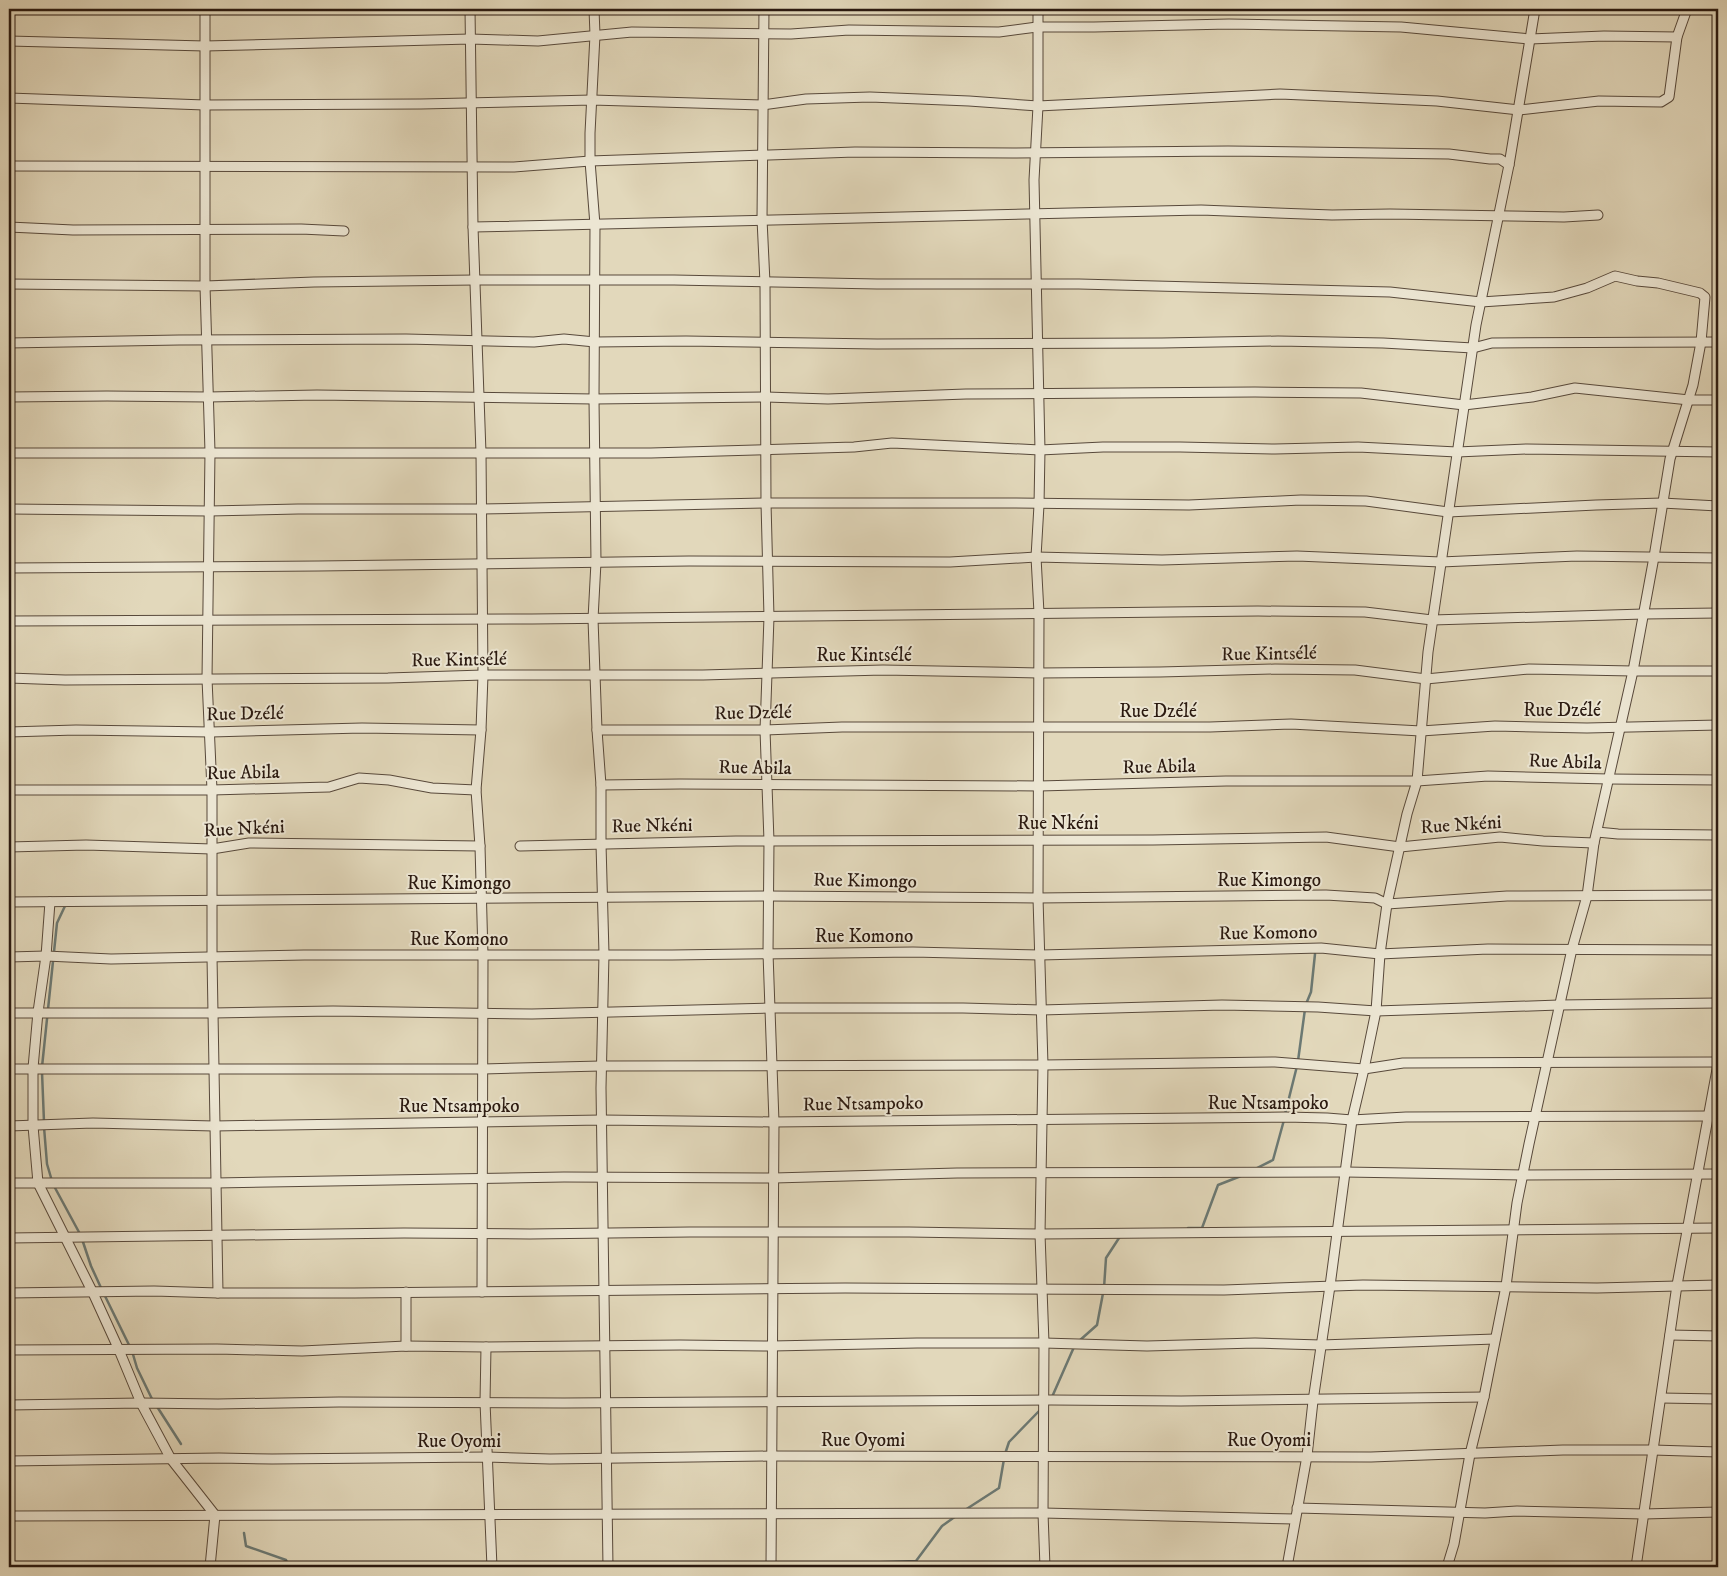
<svg xmlns="http://www.w3.org/2000/svg" width="1727" height="1576" viewBox="0 0 1727 1576" font-family="'IM FELL DW Pica',serif">
	<style>
		.lines { fill: none; stroke-linecap: round; stroke-linejoin: round }
		.stream { stroke: #6b7974; stroke-width: 2.5 }
		.minor-casing { stroke: #58493b; stroke-width: 11 }
		.minor { stroke: #ece6d3; stroke-width: 9 }
		.labels { text-anchor: middle; dominant-baseline: central; stroke-width: 4; stroke-linejoin: round; paint-order: stroke }
		.street-label { font-size: 19px; fill: #2a1910; stroke: #ece6d3 }
	</style>
	<rect width="100%" height="100%" fill="#e2d8bb"/>
	<filter id="stains"><feTurbulence type="fractalNoise" baseFrequency=".004" numOctaves="4"/><feColorMatrix values="0 0 0 0 .2 0 0 0 0 .09 0 0 0 0 .02 0 0 0 .5 -.17"/></filter>
	<radialGradient id="worn" r=".72"><stop offset=".6" stop-color="#630" stop-opacity="0"/><stop offset="1" stop-color="#630" stop-opacity=".3"/></radialGradient>
	<g class="lines">
		<g class="stream">
			<path d="M1306,1004L1311,992L1315,954"/>
			<path d="M1298,1061L1305,1009"/>
			<path d="M42,1067L57,923L65,906"/>
			<path d="M42,1072L44,1122"/>
			<path d="M1285,1114L1297,1066"/>
			<path d="M44,1127L47,1164L52,1181"/>
			<path d="M1255,1169L1273,1160L1284,1120"/>
			<path d="M54,1186L80,1234"/>
			<path d="M1188,1228H1202L1218,1185L1241,1176"/>
			<path d="M82,1239L91,1266L102,1290"/>
			<path d="M104,1294L132,1351L137,1368L153,1401"/>
			<path d="M1079,1341L1097,1325L1104,1288L1106,1258L1121,1235"/>
			<path d="M1052,1397L1074,1347"/>
			<path d="M156,1405L181,1444"/>
			<path d="M1005,1454L1009,1442L1040,1410"/>
			<path d="M965,1510L999,1488L1004,1459"/>
			<path d="M244,1533L246,1546L286,1560L289,1567"/>
			<path d="M854,1567L858,1563L916,1561L942,1526L956,1516"/>
		</g>
		<defs>
			<g id="minor">
				<path d="M205,9V286L210,452L207,679L212,790V957L218,1293"/>
				<path d="M470,9L473,227L481,453L483,675L481,730L476,790L480,846L483,955L482,1292"/>
				<path d="M594,9L595,35L590,133V161L595,225L594,399L596,562L593,619L597,730L601,785V844L604,954L601,1088L608,1567"/>
				<path d="M764,9L762,219L765,283L766,503L769,617L765,730L769,841L768,953L774,1122L771,1567"/>
				<path d="M1038,9V106L1034,180L1040,450L1039,505L1036,557L1039,613L1038,898L1043,1065L1040,1234L1044,1343L1043,1513L1045,1567"/>
				<path d="M9,41L205,46L470,39L538,41L632,32L791,34L849,30L999,32L1037,27H1094L1229,24L1401,27L1530,39L1604,36L1677,37"/>
				<path d="M9,98L205,105L421,104L592,100L762,105L806,99L870,97L969,101L1038,106L1280,94L1437,101L1519,110L1599,101L1661,102L1669,97L1677,37L1687,9"/>
				<path d="M9,166L514,167L590,161L855,152L1013,153L1228,151L1449,154L1490,159H1500L1509,165"/>
				<path d="M9,227L73,230L301,229L344,231"/>
				<path d="M473,227L1201,210L1332,215L1390,214L1564,217L1598,215"/>
				<path d="M9,284L205,286L314,282L475,280H674L877,284H1079L1390,292L1481,302L1554,297L1587,288L1615,276L1637,281L1658,283L1700,293L1705,297L1701,342L1693,385L1670,459L1654,557L1633,671L1594,843L1587,896L1572,949L1529,1144L1517,1203L1506,1286L1484,1397L1470,1454L1454,1544L1447,1567"/>
				<path d="M9,343L179,340L406,339L534,342L564,339L595,342L686,341L877,344L1162,343L1278,341L1383,343L1473,348L1492,343L1718,342"/>
				<path d="M9,397L107,396L208,397L317,395L594,399L766,397L828,399L966,394L1255,392L1361,393L1464,405L1532,397L1575,388L1689,400H1718"/>
				<path d="M9,453H651L854,447L892,443L1040,450L1103,447H1180L1275,449L1358,447L1457,452L1527,449L1718,452"/>
				<path d="M9,509L209,511L298,509H481L766,503H1008L1189,505L1301,500L1366,501L1448,512L1596,505L1662,503L1718,506"/>
				<path d="M9,568L318,566L689,561L950,562L1036,557L1162,560L1297,556L1441,562L1577,556L1718,558"/>
				<path d="M9,621L532,619L1258,611L1365,612L1432,620L1644,614L1718,613"/>
				<path d="M9,678L65,680L388,678L483,675H703L883,670L1039,673L1160,672L1275,669L1355,670L1426,679L1529,669L1633,671H1718"/>
				<path d="M597,730H765L842,727H1210L1291,724L1421,731L1495,726L1587,728L1718,725"/>
				<path d="M9,732L76,730L211,732L362,728L481,730"/>
				<path d="M601,785L680,784L1039,786L1226,781H1417L1488,776L1609,779L1718,780"/>
				<path d="M9,790H212L329,787L359,778L389,780L432,788L476,790"/>
				<path d="M1597,832L1618,834L1718,835"/>
				<path d="M520,846L736,841L1153,840L1326,837L1400,847L1500,837L1543,841L1594,843"/>
				<path d="M9,847L86,845L212,849L249,843L480,846"/>
				<path d="M9,902L768,896L1038,898L1326,895L1375,898L1387,904L1507,896L1718,895"/>
				<path d="M50,902L46,956L38,1012L33,1068V1126L38,1183L93,1293L119,1350L141,1403L171,1459L215,1515L210,1567"/>
				<path d="M9,957L46,956L111,959L304,955H672L913,952L1040,955L1321,948L1380,954L1488,949L1718,950"/>
				<path d="M9,1013H213L333,1011L532,1014L771,1008H963L1041,1010L1222,1005L1318,1007L1376,1011L1559,1005L1718,1003"/>
				<path d="M9,1069H483L601,1066L1043,1065L1275,1062L1364,1069L1403,1063L1718,1062"/>
				<path d="M9,1126L93,1123L214,1126L602,1120L774,1122L1285,1117L1327,1118L1352,1120L1406,1117L1718,1116"/>
				<path d="M9,1183H216L564,1177L774,1178L957,1173L1345,1172L1524,1175L1718,1174"/>
				<path d="M9,1238L404,1233L530,1234L690,1232H909L1040,1234L1718,1228"/>
				<path d="M9,1293L154,1291L218,1293H354L845,1288L1224,1290L1363,1285L1597,1288L1718,1285"/>
				<path d="M1670,1335L1718,1336"/>
				<path d="M406,1346V1292"/>
				<path d="M486,1347L485,1402L492,1567"/>
				<path d="M9,1350L217,1349L302,1351L406,1346L486,1347L680,1345L772,1346L917,1343H1044L1147,1346L1255,1343L1321,1345L1495,1339"/>
				<path d="M1661,1398L1718,1399"/>
				<path d="M9,1405L141,1403L218,1404L339,1402L564,1403L1051,1400L1181,1401L1484,1397"/>
				<path d="M9,1461L219,1458L272,1459L487,1457L550,1459L772,1456L1371,1457L1563,1450H1653L1718,1452"/>
				<path d="M1297,1508L1485,1513L1517,1511L1644,1514L1718,1512"/>
				<path d="M9,1516L1043,1513L1295,1519"/>
				<path d="M1287,1567L1307,1456L1313,1401L1330,1286L1352,1120L1364,1069L1376,1011L1380,954L1387,904L1407,814L1417,781L1428,652L1476,325L1509,165L1535,9"/>
				<path d="M1636,1567L1677,1285L1718,1064"/>
			</g>
		</defs>
		<use href="#minor" class="minor-casing"/>
		<use href="#minor" class="minor"/>
	</g>
	<g class="labels">
		<g class="street-label">
			<text transform="translate(1269 654) rotate(-1)">Rue Kintsélé</text>
			<text x="864" y="655">Rue Kintsélé</text>
			<text transform="translate(459 660) rotate(-1)">Rue Kintsélé</text>
			<text x="1562" y="710">Rue Dzélé</text>
			<text x="1158" y="711">Rue Dzélé</text>
			<text transform="translate(753 713) rotate(-1)">Rue Dzélé</text>
			<text transform="translate(245 714) rotate(-1)">Rue Dzélé</text>
			<text transform="translate(1565 762) rotate(2)">Rue Abila</text>
			<text transform="translate(1159 767) rotate(-1)">Rue Abila</text>
			<text transform="translate(755 768) rotate(1)">Rue Abila</text>
			<text transform="translate(243 773) rotate(-1)">Rue Abila</text>
			<text x="1058" y="823">Rue Nkéni</text>
			<text transform="translate(1461 825) rotate(-4)">Rue Nkéni</text>
			<text transform="translate(652 826) rotate(-1)">Rue Nkéni</text>
			<text transform="translate(244 829) rotate(-3)">Rue Nkéni</text>
			<text x="1269" y="880">Rue Kimongo</text>
			<text transform="translate(865 881) rotate(1)">Rue Kimongo</text>
			<text x="459" y="883">Rue Kimongo</text>
			<text transform="translate(1268 933) rotate(-1)">Rue Komono</text>
			<text x="864" y="936">Rue Komono</text>
			<text x="459" y="939">Rue Komono</text>
			<text x="1268" y="1103">Rue Ntsampoko</text>
			<text transform="translate(863 1104) rotate(-1)">Rue Ntsampoko</text>
			<text x="459" y="1106">Rue Ntsampoko</text>
			<text x="863" y="1440">Rue Oyomi</text>
			<text x="1269" y="1440">Rue Oyomi</text>
			<text x="459" y="1441">Rue Oyomi</text>
		</g>
	</g>
	<rect width="1727" height="1576" fill="none" stroke="#e2d8bb" stroke-width="30"/>
	<rect x="10" y="10" width="1707" height="1556" fill="none" stroke="#2a1910" stroke-width="2.5"/>
	<rect x="15" y="15" width="1697" height="1546" fill="none" stroke="#2a1910"/>
	<rect width="100%" height="100%" filter="url(#stains)"/>
	<rect width="100%" height="100%" fill="url(#worn)"/>
</svg>
